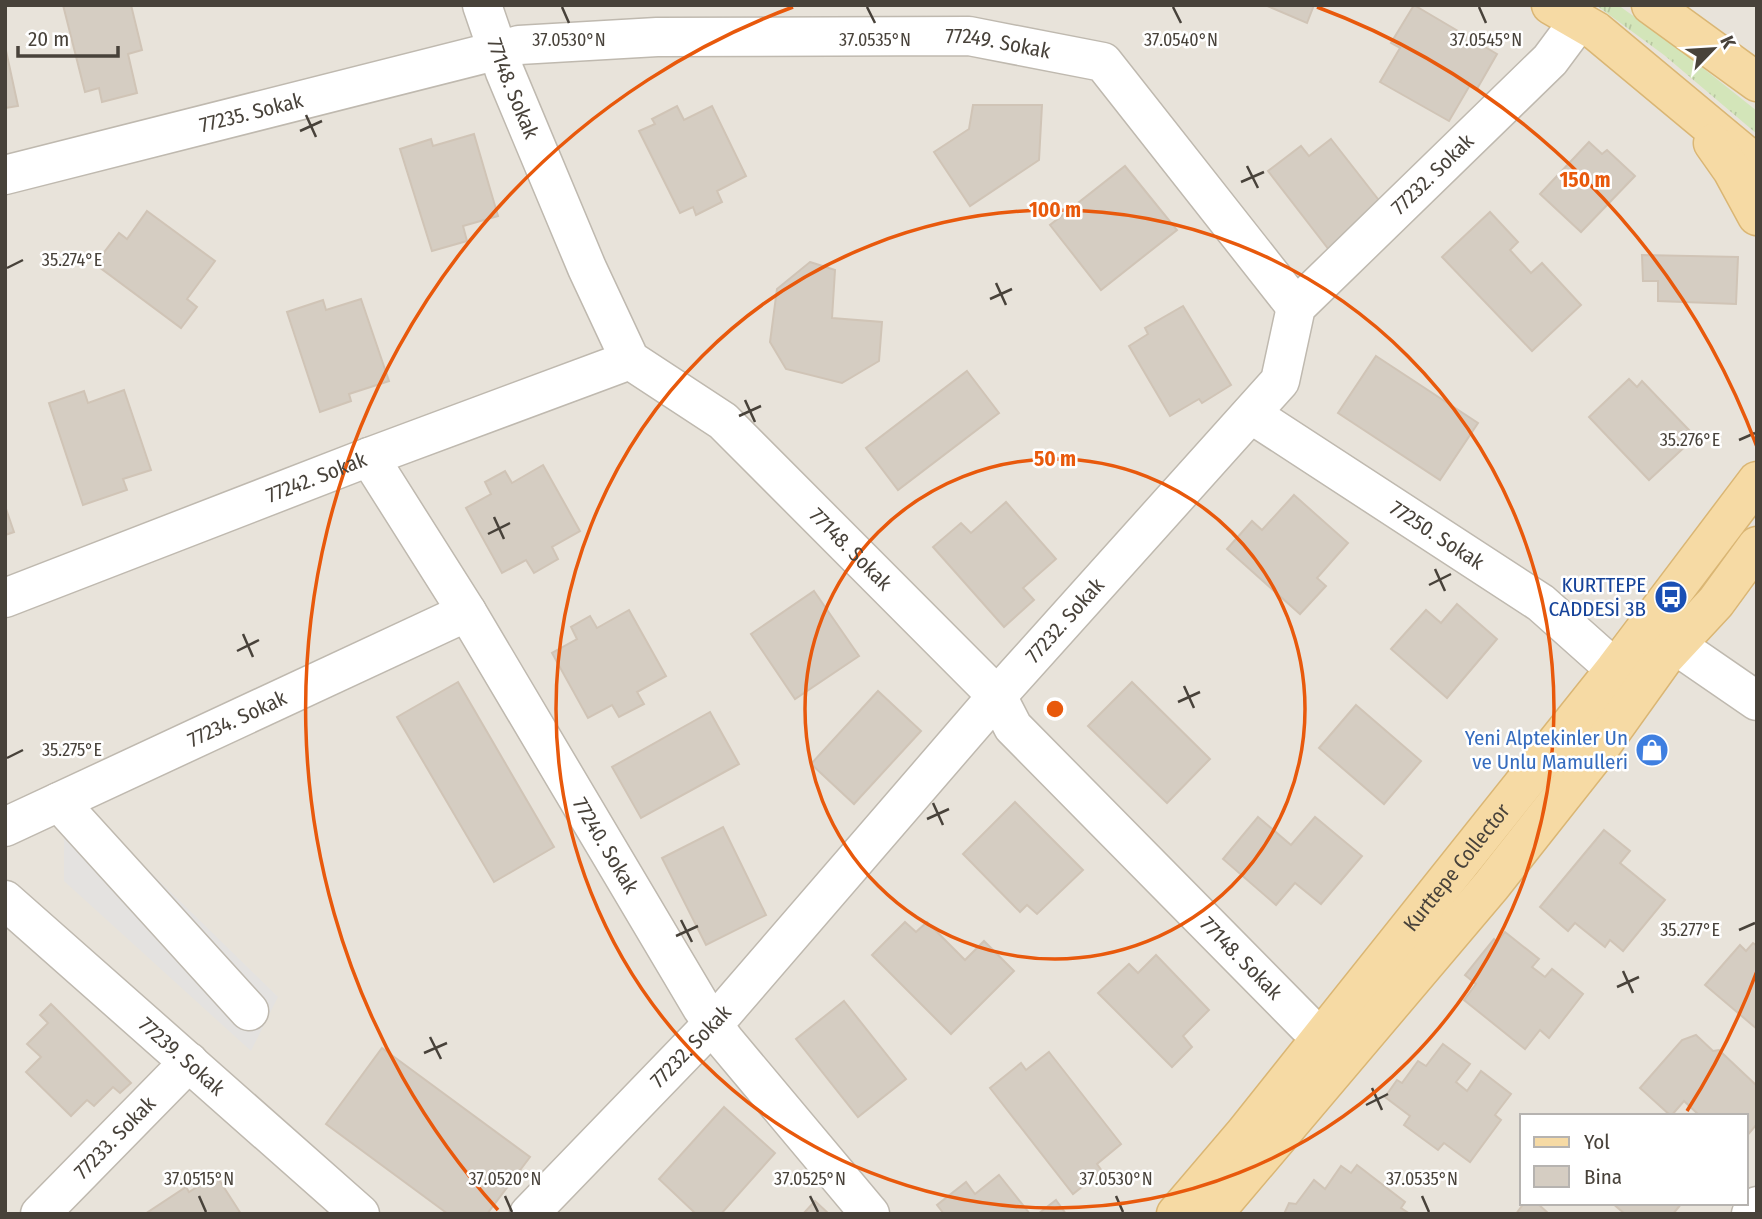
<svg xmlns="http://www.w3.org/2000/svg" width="1762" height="1219" viewBox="0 0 1762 1219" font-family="'Fira Sans Condensed',sans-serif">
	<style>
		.residential { fill: #e8e3da; fill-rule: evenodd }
		.grass { fill: url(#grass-tufts) }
		.parking { fill: #e4e2e0 }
		.building { fill: #d5cdc2; stroke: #d0c4b6; stroke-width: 2 }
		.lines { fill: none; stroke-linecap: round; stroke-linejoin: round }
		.minor-casing { stroke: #bfb9af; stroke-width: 41 }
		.major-casing { stroke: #dab674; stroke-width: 41 }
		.minor { stroke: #fff; stroke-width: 38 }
		.major { stroke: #f6daa4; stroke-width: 38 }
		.ticks { fill: none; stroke: #48423a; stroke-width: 2.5 }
		.ring { fill: none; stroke: #e8590c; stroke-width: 3.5 }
		.labels { text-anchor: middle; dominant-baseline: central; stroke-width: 5; stroke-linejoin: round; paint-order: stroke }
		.street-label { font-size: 21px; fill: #48423a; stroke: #fff }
		.transit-label { font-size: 21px; fill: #164399; stroke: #fff; text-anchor: end }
		.shop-label { font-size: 21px; fill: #366cbe; stroke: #fff; text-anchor: end }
		.ticks-label { font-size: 18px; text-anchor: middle; fill: #48423a; stroke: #fff; stroke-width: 5; stroke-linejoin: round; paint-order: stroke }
		.centre { fill: #e8590c; stroke: #fff; stroke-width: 3.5 }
		.ring-label { font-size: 21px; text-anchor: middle; font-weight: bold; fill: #e8590c; stroke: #fff; stroke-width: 5; stroke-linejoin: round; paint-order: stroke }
	</style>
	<defs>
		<pattern id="grass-tufts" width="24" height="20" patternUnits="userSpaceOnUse" patternTransform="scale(1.75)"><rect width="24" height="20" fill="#d3e5b9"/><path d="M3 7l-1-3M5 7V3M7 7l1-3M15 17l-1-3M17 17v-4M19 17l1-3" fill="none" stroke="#b7c6a0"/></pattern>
	</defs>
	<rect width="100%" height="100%" fill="#f5f1ec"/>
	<path class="residential" d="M5,5H1757V1214H5ZM1522,1116H1746V1203H1522Z"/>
	<path class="grass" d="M1596,5H1618L1674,45L1757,111V134L1664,55Z"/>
	<path class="parking" d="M91,814L278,997L251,1051L64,881V829Z"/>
	<g class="building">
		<path d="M63,5H131L142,50L128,54L137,93L102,102L99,88L85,92Z"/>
		<path d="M1265,5H1314L1307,23Z"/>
		<path d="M1414,5L1497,54L1477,89L1470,85L1449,121L1380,82L1400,48L1391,43Z"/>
		<path d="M5,46L18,106L5,108Z"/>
		<path d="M973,105H1042L1039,160L970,206L934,152L969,129Z"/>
		<path d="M677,106L684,120L712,106L746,176L717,191L722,202L696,215L693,207L680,213L639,131L655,124L652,119Z"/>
		<path d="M474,134L498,216L463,226L467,241L432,251L400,149L431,139L433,146Z"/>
		<path d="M1331,139L1381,203L1333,255L1268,171L1301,146L1309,156Z"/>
		<path d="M1589,142L1602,154L1607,150L1635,176L1581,232L1540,194Z"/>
		<path d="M1125,166L1177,230L1101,290L1050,225Z"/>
		<path d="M147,211L215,261L187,299L197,307L181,328L95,264L119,233L127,239Z"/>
		<path d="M1490,212L1518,242L1510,250L1531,273L1542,263L1581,305L1532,351L1442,257Z"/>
		<path d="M1642,255L1738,257L1736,304L1658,301V281H1643Z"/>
		<path d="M810,262L835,270L832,318L882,322L879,361L842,383L786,369L770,342L777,289Z"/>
		<path d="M361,299L389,381L349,394L351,401L320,412L287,312L323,300L326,310Z"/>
		<path d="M1183,306L1231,385L1202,403L1199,399L1170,416L1129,346L1148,334L1145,328Z"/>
		<path d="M1376,356L1478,423L1440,480L1338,413Z"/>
		<path d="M967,371L999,413L898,490L866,448Z"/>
		<path d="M1629,379L1637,387L1642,381L1689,430L1683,436L1689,443L1649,480L1589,417Z"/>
		<path d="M124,390L151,470L123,479L127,490L83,505L49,403L84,391L88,403Z"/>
		<path d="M543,465L580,531L552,547L558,559L534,573L526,560L502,573L466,508L491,494L485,482L505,471L512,483Z"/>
		<path d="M1294,495L1348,543L1317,578L1326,586L1300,614L1227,549L1252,521L1262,530Z"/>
		<path d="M1006,502L1056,559L1023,588L1034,600L1004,627L933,547L961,523L971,533Z"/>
		<path d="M5,506L14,532L5,535Z"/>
		<path d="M814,591L859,656L795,699L751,634Z"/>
		<path d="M1457,604L1497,639L1447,698L1391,649L1426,610L1441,623Z"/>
		<path d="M629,610L666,676L637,692L644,704L619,717L612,705L588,718L552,653L577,639L571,627L590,616L597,628Z"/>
		<path d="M458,682L554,847L494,882L397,717Z"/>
		<path d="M1132,682L1210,759L1167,803L1088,726Z"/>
		<path d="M878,691L921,731L854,804L811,764Z"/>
		<path d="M1356,705L1421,761L1384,804L1319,748Z"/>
		<path d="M710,712L739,764L641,818L612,767Z"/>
		<path d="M1015,802L1083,870L1037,914L1027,905L1020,912L963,854Z"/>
		<path d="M1258,817L1291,845L1315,817L1362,856L1321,904L1295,883L1276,905L1223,859Z"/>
		<path d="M723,827L766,915L706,945L662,858Z"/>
		<path d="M1604,830L1630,851L1620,863L1665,900L1623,951L1610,940L1605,947L1575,923L1568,931L1540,907Z"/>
		<path d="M905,922L916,932L927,922L965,960L984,941L1014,971L951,1034L872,955Z"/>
		<path d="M1505,932L1539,959L1532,967L1545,977L1552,969L1583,994L1549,1038L1540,1030L1525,1049L1464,1000L1476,984L1465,975L1494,939L1497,942Z"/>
		<path d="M1753,943L1757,946V1029L1705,985L1740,945L1746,951Z"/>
		<path d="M1156,955L1209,1010L1183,1036L1192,1047L1172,1067L1098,993L1129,964L1138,973Z"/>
		<path d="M844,1001L906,1079L858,1117L796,1039Z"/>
		<path d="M51,1004L131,1083L120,1093L113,1087L94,1106L87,1100L71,1116L26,1072L41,1057L27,1044L48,1023L40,1015Z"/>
		<path d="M1696,1035L1713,1051L1719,1050L1757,1086V1124L1746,1137V1116H1700L1684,1101L1671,1116L1640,1088L1682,1040Z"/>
		<path d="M1443,1044L1470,1064L1456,1082L1467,1091L1481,1071L1511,1094L1495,1115L1501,1120L1470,1162L1444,1143L1438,1150L1404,1125L1410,1116L1385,1097L1397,1080L1402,1083L1418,1061L1426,1066Z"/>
		<path d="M382,1048L530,1157L487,1214H448L326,1124Z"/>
		<path d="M1049,1052L1121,1144L1097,1164L1102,1171L1073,1194L990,1088L1021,1063L1026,1070Z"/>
		<path d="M724,1107L775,1153L721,1214H696L659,1179Z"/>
		<path d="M1357,1165L1405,1202L1401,1208L1410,1214H1284L1289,1203L1296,1204L1314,1180L1325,1189L1341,1166L1351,1173Z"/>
		<path d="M216,1175L241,1214H145L186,1187L189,1192Z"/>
		<path d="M999,1175L1030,1214H944L937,1205L966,1182L975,1194Z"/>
		<path d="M1056,1200L1066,1214H1038Z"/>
		<path d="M815,1201L829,1214H803Z"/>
		<path d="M1524,1203H1537L1549,1214H1516Z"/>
		<path d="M1612,1203H1682L1673,1214H1625Z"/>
	</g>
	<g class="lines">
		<defs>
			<g id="minor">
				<path id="s1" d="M482,5L505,72L587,268L630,360L723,421L997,696L1013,727L1307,1025L1321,1035"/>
				<path id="s2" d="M5,175L519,45L657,37L969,36L1103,62L1296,307"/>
				<path id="s3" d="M1251,414L1541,603L1615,669"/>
				<path id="s4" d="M369,457L467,612L702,1008L725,1041L870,1214"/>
				<path id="s5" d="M5,598L369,457L630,360"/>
				<path d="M1677,646L1757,701"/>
				<path d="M59,802L249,1011"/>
				<path id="s6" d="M5,827L467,612"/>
				<path id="s7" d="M5,900L360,1214"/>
				<path id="s8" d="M40,1214L189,1062"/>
				<path id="s9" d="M529,1214L725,1011L997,696L1280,381L1296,307L1550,60L1579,21"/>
				<path d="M1751,1214L1757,1206"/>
			</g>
			<g id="major">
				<path d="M1551,5L1596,31L1757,165"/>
				<path d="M1651,5L1757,82"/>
				<path d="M1713,143L1732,170L1757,216"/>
				<path id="s10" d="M1176,1214L1245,1133L1615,669L1757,481"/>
				<path d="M1213,1214L1491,886L1596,753L1664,658L1716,602L1757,546"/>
			</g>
		</defs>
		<use href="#minor" class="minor-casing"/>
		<use href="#major" class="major-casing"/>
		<use href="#minor" class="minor"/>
		<use href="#major" class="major"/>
	</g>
	<path class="ticks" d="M562,7L569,23M867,7L875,23M1173,7L1181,23M1479,7L1486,23M306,115L316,137M300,131L322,121M1247,166L1258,188M1241,182L1264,172M7,268L23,260M996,283L1006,305M990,299L1012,289M745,400L755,422M739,416L761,406M1739,440L1755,433M494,517L504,539M488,534L510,523M1435,569L1445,591M1429,585L1451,574M243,634L253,657M237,651L259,640M1184,686L1194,708M1178,702L1200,692M7,758L23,750M933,803L943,825M927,819L949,809M681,920L692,942M1739,930L1755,923M676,936L698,926M1623,971L1633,993M1617,987L1639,977M430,1037L441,1059M424,1053L447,1043M1372,1088L1382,1110M1366,1105L1388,1094M199,1196L206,1212M505,1196L512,1212M810,1196L818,1212M1116,1196L1123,1212M1422,1196L1429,1212"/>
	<g class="ring">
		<circle cx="1055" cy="709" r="250"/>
		<circle cx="1055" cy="709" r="499"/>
		<path d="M1757 971A749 749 0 0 1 1687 1111M498 1210A749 749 0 0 1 793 7M1317 7A749 749 0 0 1 1757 447"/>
	</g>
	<defs>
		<symbol id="bus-disc" viewBox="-11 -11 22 22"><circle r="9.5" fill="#1a4fb4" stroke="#fff"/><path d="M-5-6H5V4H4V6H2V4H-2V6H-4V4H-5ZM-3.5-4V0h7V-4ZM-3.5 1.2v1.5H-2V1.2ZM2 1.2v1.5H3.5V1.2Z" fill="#fff"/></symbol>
		<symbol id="shop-disc" viewBox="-11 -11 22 22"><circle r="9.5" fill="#3f7fe0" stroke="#fff"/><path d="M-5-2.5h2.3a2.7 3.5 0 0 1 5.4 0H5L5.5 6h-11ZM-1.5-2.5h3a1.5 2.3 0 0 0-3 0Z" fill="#fff"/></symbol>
	</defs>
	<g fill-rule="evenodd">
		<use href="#bus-disc" x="1652" y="578" width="38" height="38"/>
		<use href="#shop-disc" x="1633" y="731" width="38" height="38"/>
	</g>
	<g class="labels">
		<g class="street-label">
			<text stroke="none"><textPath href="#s2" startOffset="1010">77249. Sokak</textPath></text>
			<text stroke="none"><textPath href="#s1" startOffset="89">77148. Sokak</textPath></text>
			<text stroke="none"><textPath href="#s2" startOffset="254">77235. Sokak</textPath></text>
			<text stroke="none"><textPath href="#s9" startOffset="1388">77232. Sokak</textPath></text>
			<text stroke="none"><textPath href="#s5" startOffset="334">77242. Sokak</textPath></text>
			<text stroke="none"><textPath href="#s3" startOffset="222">77250. Sokak</textPath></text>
			<text stroke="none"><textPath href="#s1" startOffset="677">77148. Sokak</textPath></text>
			<text stroke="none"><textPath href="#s9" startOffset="800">77232. Sokak</textPath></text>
			<text stroke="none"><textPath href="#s6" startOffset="256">77234. Sokak</textPath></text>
			<text stroke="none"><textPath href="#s4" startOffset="455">77240. Sokak</textPath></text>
			<text stroke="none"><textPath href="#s10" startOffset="446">Kurttepe Collector</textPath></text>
			<text stroke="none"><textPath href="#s1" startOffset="1244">77148. Sokak</textPath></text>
			<text stroke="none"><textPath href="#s9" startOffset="233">77232. Sokak</textPath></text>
			<text stroke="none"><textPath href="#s7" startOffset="236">77239. Sokak</textPath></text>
			<text stroke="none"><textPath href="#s8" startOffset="107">77233. Sokak</textPath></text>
		</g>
		<g class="transit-label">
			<text x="1646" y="585">KURTTEPE<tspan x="1646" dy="24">CADDESİ 3B</tspan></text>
		</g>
		<g class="shop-label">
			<text x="1628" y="738">Yeni Alptekinler Un<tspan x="1628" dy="24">ve Unlu Mamulleri</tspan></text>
		</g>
	</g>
	<g class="ticks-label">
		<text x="569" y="46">37.0530°N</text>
		<text x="875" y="46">37.0535°N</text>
		<text x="1181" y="46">37.0540°N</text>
		<text x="1486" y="46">37.0545°N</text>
		<text x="72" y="266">35.274°E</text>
		<text x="1690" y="446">35.276°E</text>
		<text x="72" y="756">35.275°E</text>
		<text x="1690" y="936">35.277°E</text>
		<text x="199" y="1185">37.0515°N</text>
		<text x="505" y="1185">37.0520°N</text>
		<text x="810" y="1185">37.0525°N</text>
		<text x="1116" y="1185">37.0530°N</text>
		<text x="1422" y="1185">37.0535°N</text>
	</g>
	<circle cx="1055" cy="709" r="10" class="centre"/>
	<g class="ring-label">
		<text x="1585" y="187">150 m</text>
		<text x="1055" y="217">100 m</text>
		<text x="1055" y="466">50 m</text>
	</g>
	<rect width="1762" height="1219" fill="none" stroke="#48423a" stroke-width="14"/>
	<rect x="1520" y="1114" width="228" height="91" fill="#ffffff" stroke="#b6b3b0" stroke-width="2"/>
	<rect x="1534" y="1137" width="35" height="10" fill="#f6daa4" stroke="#b6b3b0" stroke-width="2"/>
	<text x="1584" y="1149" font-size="21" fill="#48423a">Yol</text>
	<rect x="1534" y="1166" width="35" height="21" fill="#d5cdc2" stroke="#b6b3b0" stroke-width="2"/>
	<text x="1584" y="1184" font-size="21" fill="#48423a">Bina</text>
	<g transform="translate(1713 49) rotate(65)" stroke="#ffffff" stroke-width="5" paint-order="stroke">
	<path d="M0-5L12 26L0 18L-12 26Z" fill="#48423a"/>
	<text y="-10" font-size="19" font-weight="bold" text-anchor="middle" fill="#48423a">K</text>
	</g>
	<path d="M18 46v10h100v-10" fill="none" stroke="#48423a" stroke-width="3.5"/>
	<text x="28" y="46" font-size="21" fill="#48423a" stroke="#ffffff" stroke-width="5" paint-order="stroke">20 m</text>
</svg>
